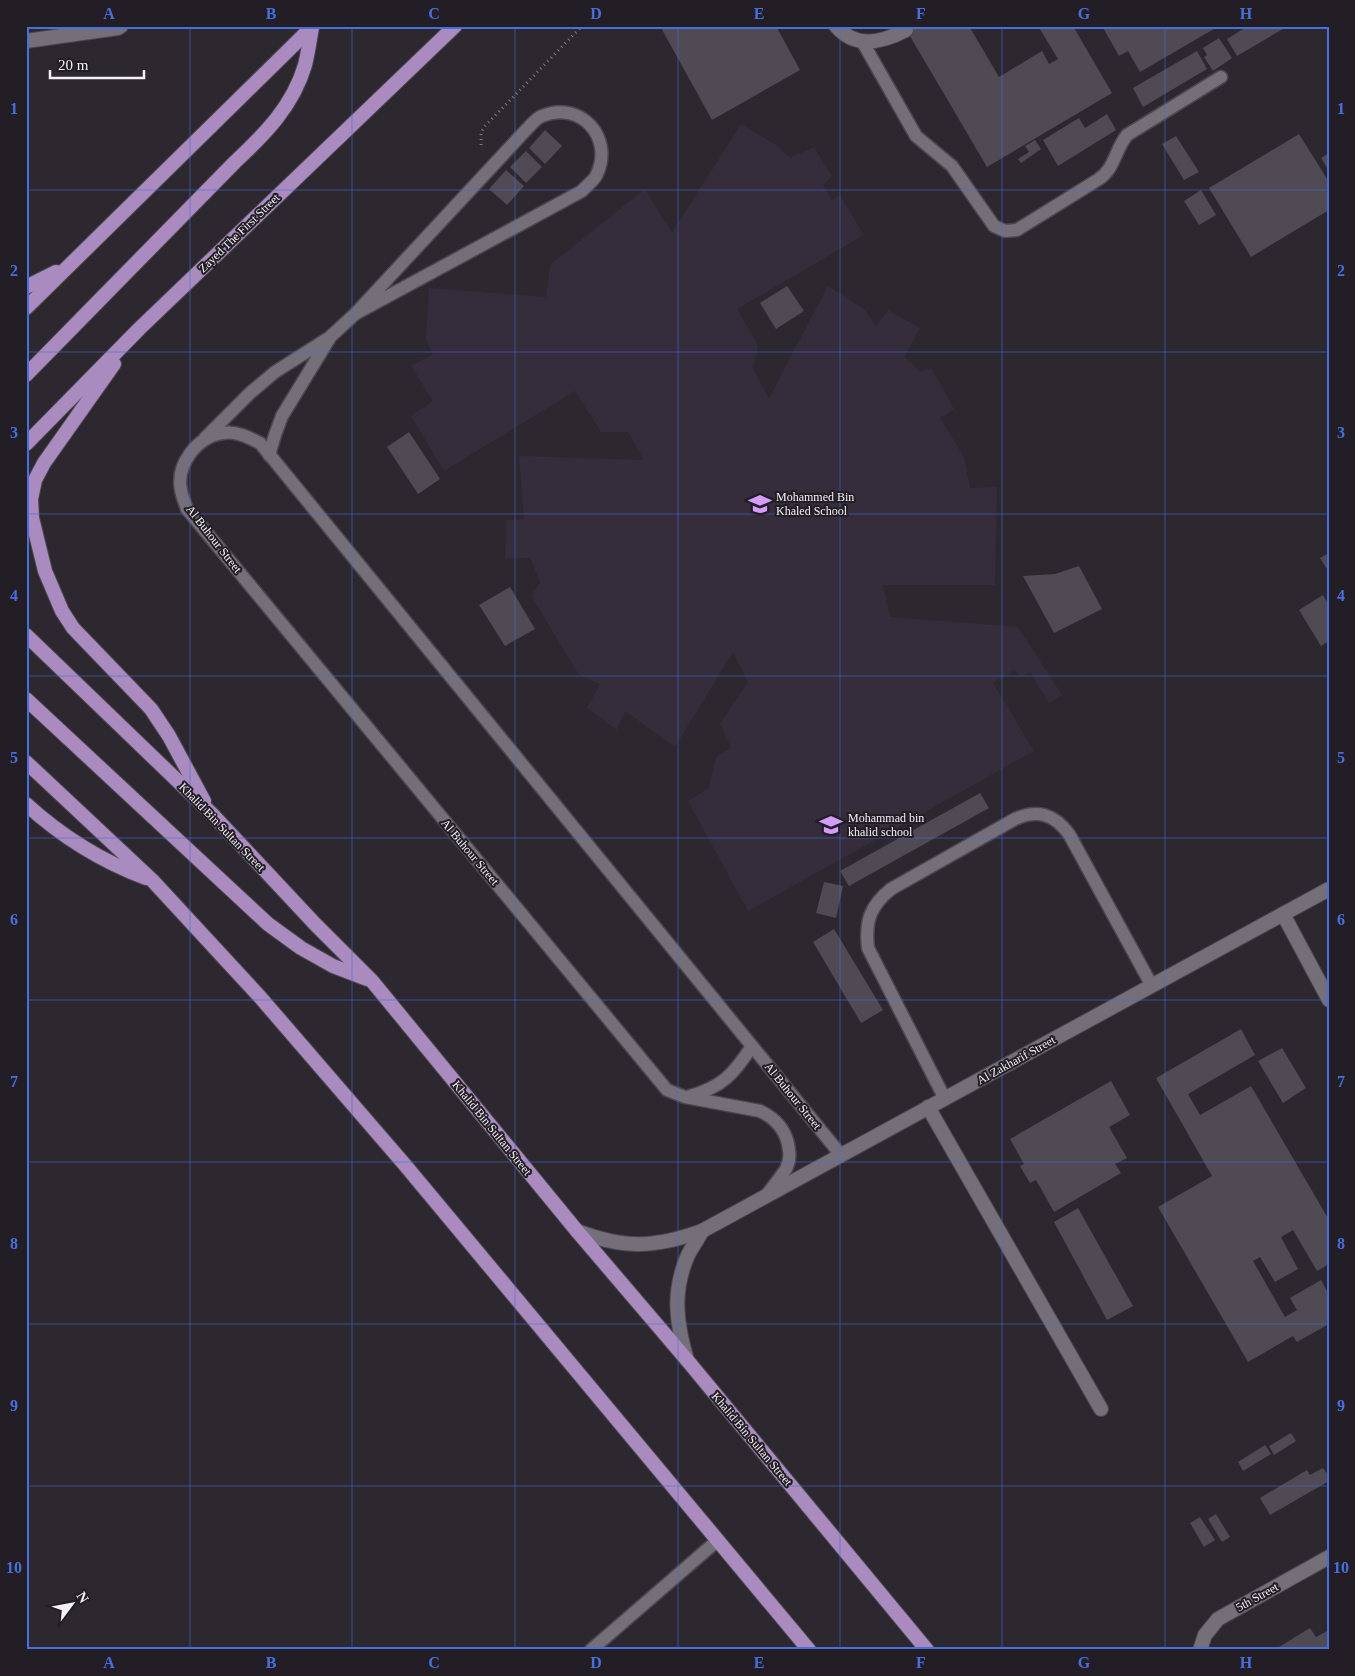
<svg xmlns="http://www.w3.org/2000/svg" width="1355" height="1676" viewBox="0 0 1355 1676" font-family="Georgia,serif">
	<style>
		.built { fill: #352d3b }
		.building { fill: #4f4a53 }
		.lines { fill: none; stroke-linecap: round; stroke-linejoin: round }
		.service-casing { stroke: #4b474d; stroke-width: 15 }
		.minor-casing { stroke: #4b474d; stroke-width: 16 }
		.primary-casing { stroke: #4b474d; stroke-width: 16 }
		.path { stroke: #7f7b82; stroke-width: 3; stroke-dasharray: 1 4; stroke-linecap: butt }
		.service { stroke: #746f79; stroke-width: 12 }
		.minor { stroke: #746f79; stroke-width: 14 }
		.primary { stroke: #a98bbf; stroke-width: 14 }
		.grid { fill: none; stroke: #486fde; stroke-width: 1; stroke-opacity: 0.55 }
		.labels { text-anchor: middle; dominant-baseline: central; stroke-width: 4; stroke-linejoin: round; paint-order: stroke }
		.street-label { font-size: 12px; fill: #f4f1f6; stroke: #231e26 }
		.poi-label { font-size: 12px; fill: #f4f1f6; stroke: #231e26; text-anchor: start }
		.neatline { fill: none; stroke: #486fde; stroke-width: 2 }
		.grid-label { font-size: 16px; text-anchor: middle; font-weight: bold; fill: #486fde }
	</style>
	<rect width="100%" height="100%" fill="#2d2830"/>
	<path class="built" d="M741,124L776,145L790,158L814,147L832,176L823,185L832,200L840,196L864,235L737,309L758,345L753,369L769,398L828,286L865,310L876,327L888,310L920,328L904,357L920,371L932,369L954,409L940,418L964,457L970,488L997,487L995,585H883L890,617L1018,627L1062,695L1049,703L1030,672L1020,677L1014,670L993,683L1034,751L748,911L688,801L709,788L716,757L731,748L720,724L748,682L733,652L675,747L625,711L617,730L587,708L600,684L579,675L531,596L540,582L530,558H505L506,520L524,519L519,456L644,460L628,432H601L575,391L444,471L411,416L433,401L411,366L433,354L426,340L429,288L546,297L550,265L645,189L672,233Z"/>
	<g class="building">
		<path d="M660,26H776L800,70L712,120Z"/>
		<path d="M904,26H927L928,27L956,26L957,28L960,26H969L999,77L1042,51L1049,64L1058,59L1038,26H1073L1112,93L987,167Z"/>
		<path d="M1102,26H1219L1140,72L1128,51L1119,56Z"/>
		<path d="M1248,26H1288L1237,56L1227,39Z"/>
		<path d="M1219,38L1232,58L1213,71L1204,57L1207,55L1203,48Z"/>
		<path d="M1197,51L1207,69L1143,107L1133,88Z"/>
		<path d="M1107,114L1116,130L1058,166L1043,140L1079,118L1085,128Z"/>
		<path d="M545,130L562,146L545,164L529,148Z"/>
		<path d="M1299,134L1329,182V210L1251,257L1209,188Z"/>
		<path d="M1176,136L1199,172L1184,180L1162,144Z"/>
		<path d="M1035,140L1041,149L1021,163L1018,159L1029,152L1025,146Z"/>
		<path d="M526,151L542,167L526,183L510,167Z"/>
		<path d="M1329,153V171L1321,158Z"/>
		<path d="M506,170L524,186L507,205L489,189Z"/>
		<path d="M1201,190L1216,215L1199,225L1184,201Z"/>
		<path d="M787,286L804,311L776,329L760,303Z"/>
		<path d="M409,432L440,479L418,494L387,447Z"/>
		<path d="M1329,553V572L1320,558Z"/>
		<path d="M1079,566L1102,609L1054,633L1023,576L1055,574Z"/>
		<path d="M510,587L535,629L505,646L479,605Z"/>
		<path d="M1323,595L1329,605V641L1321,646L1299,610Z"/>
		<path d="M980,793L989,808L849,886L840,871Z"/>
		<path d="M824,882L843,886L836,918L816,913Z"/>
		<path d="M834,929L883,1010L861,1023L813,942Z"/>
		<path d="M1241,1029L1255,1055L1188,1094L1200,1115L1251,1086L1329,1220V1264L1317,1271L1293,1230L1281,1237L1298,1269L1275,1282L1260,1257L1253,1261L1285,1317L1297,1310L1290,1298L1321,1280L1329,1295V1324L1297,1342L1293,1336L1248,1362L1158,1207L1212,1176L1156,1078Z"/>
		<path d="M1282,1048L1306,1088L1283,1103L1258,1061Z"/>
		<path d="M1111,1081L1130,1115L1109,1127L1127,1158L1115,1164L1121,1173L1054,1212L1036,1180L1030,1183L1020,1166L1024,1164L1010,1139Z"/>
		<path d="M1078,1208L1133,1306L1107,1320L1054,1222Z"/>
		<path d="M1291,1433L1296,1441L1274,1455L1269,1446Z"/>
		<path d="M1265,1445L1271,1454L1243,1471L1238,1462Z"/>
		<path d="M1323,1468L1329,1476V1481L1270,1515L1260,1498L1307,1470L1310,1475Z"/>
		<path d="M1216,1514L1230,1537L1222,1542L1208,1519Z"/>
		<path d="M1200,1517L1215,1540L1204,1547L1190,1523Z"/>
		<path d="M1310,1628L1316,1637L1329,1630V1650H1274Z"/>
	</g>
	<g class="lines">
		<defs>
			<g id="service">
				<path d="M862,41L916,136L952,166L994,226L1005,231L1017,230L1099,179C1115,168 1115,150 1127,135L1221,77"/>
				<path d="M205,438L250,393L275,372L330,337L355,314L525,131C530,126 536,118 542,116C580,100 614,137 597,174C595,180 586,186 582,191L355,314"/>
				<path d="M269,455L275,435L282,416L329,339"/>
				<path d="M690,1096C722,1087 734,1074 752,1046"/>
				<path d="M945,1099L868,948C865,921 870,906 891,889L1015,819C1038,809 1054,814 1069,834L1152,986"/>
				<path d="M765,1197C772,1188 780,1178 786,1169C789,1163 790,1156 789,1150C787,1131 777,1119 760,1111L685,1097L667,1090L187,509C185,503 182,497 181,490C176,465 196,437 223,433C236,431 248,437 260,443L841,1155"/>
				<path d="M591,1650L718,1540"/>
			</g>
			<g id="minor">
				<path d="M836,26C856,50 883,42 906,30"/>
				<path d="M26,41L118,28L121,26"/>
				<path d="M1283,914L1329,1000"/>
				<path d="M928,1107L1101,1409"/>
				<path d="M577,1231C625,1249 654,1248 702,1231L1329,889"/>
				<path d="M687,1360C676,1323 672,1291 688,1255C692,1247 698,1239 702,1231"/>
				<path d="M1200,1650L1205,1635L1218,1619L1329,1557"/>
			</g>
			<g id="primary">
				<path d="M26,287L56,272"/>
				<path d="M26,308L312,27"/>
				<path d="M114,364L44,463L35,480L31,499L32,518L45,571L62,611L73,628L151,709L169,736L204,801"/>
				<path d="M26,375L235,162C265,134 293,106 305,65C308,53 310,40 312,27"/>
				<path d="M26,444L139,329L455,26"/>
				<path d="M26,635L212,814L315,924L372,981L577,1231L687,1360L927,1650"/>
				<path d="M26,699L268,924L301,948L333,966L367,979"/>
				<path d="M26,762L152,880L260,997L405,1165L809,1650"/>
				<path d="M26,804C62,837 101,861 146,878"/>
			</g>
		</defs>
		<use href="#service" class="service-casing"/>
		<use href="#minor" class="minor-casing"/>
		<use href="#primary" class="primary-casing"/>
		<path class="path" d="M481,145V132L485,126L582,26"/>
		<use href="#service" class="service"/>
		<use href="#minor" class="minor"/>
		<use href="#primary" class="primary"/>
	</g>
	<path class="grid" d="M190,26V1650M352,26V1650M515,26V1650M678,26V1650M840,26V1650M1002,26V1650M1165,26V1650M26,190H1329M26,352H1329M26,514H1329M26,676H1329M26,838H1329M26,1000H1329M26,1162H1329M26,1324H1329M26,1486H1329"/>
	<defs>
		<symbol id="school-bare" viewBox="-9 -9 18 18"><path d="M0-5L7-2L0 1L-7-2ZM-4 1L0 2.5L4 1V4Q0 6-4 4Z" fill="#d49cfb" stroke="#231e26" stroke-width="2.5" paint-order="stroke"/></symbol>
	</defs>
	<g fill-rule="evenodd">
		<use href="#school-bare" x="744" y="488" width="32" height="32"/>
		<use href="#school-bare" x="815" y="809" width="32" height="32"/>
	</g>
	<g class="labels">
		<g class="street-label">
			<text transform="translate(239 233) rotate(-44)">Zayed The First Street</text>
			<text transform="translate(214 539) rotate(52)">Al Buhour Street</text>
			<text transform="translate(222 827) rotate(46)">Khalid Bin Sultan Street</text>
			<text transform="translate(470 852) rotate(50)">Al Buhour Street</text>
			<text transform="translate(1016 1060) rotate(-29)">Al Zakharif Street</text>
			<text transform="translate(793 1096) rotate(51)">Al Buhour Street</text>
			<text transform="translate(492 1128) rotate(51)">Khalid Bin Sultan Street</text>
			<text transform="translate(752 1439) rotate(50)">Khalid Bin Sultan Street</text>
			<text transform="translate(1257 1597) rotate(-29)">5th Street</text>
		</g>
		<g class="poi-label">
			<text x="776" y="497">Mohammed Bin<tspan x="776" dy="14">Khaled School</tspan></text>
			<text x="848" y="818">Mohammad bin<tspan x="848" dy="14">khalid school</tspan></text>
		</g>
	</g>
	<rect width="1355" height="1676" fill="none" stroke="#231e26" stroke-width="55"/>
	<g transform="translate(72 1604) rotate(58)" stroke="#231e26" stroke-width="4" paint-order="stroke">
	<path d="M0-4L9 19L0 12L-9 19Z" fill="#f4f1f6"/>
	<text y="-8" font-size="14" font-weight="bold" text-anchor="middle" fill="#f4f1f6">N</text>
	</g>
	<path d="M50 70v8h94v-8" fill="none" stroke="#f4f1f6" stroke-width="2.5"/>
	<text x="58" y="70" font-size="15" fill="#f4f1f6" stroke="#231e26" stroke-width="4" paint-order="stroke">20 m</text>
	<rect x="28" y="28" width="1300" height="1620" class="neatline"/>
	<g class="grid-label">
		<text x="109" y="19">A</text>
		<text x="271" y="19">B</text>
		<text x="434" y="19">C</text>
		<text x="596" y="19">D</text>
		<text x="759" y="19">E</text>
		<text x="921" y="19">F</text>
		<text x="1084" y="19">G</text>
		<text x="1246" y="19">H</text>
		<text x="14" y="114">1</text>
		<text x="1341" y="114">1</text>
		<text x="14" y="276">2</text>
		<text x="1341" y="276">2</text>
		<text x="14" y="438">3</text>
		<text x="1341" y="438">3</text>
		<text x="14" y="601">4</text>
		<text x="1341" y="601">4</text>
		<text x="14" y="763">5</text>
		<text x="1341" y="763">5</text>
		<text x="14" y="925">6</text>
		<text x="1341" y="925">6</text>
		<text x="14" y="1087">7</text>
		<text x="1341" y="1087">7</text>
		<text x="14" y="1249">8</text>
		<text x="1341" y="1249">8</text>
		<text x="14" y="1411">9</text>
		<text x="1341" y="1411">9</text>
		<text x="14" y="1573">10</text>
		<text x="1341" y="1573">10</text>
		<text x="109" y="1668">A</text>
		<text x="271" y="1668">B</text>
		<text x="434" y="1668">C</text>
		<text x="596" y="1668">D</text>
		<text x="759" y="1668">E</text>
		<text x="921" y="1668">F</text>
		<text x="1084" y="1668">G</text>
		<text x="1246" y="1668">H</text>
	</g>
</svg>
